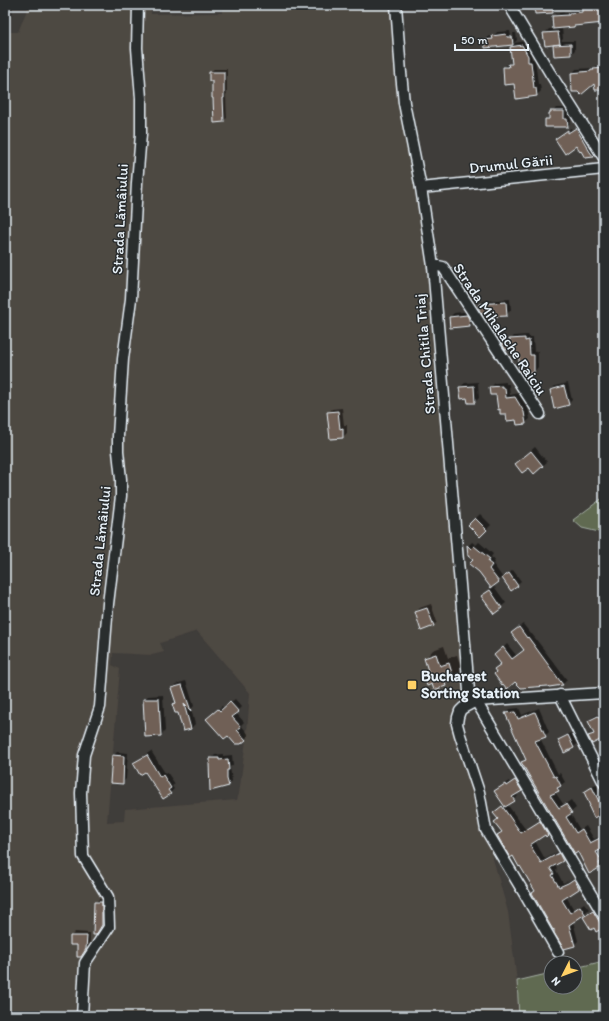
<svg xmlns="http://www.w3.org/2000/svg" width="609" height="1021" viewBox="0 0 609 1021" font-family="Itim,sans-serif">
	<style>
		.built { fill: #4e4842; fill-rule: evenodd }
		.grass { fill: #606a51; stroke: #a4aea4 }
		.shadow { fill: #0007 }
		.building { fill: #706156; stroke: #e8f1f8 }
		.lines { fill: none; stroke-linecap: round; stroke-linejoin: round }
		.street-casing { stroke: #e8f1f8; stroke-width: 13 }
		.street { stroke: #2a2d2e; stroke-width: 10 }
		.poi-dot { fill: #ffd166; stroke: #2a2d2e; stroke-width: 1.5 }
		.labels { text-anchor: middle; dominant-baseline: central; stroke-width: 3; stroke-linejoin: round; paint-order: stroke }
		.street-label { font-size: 15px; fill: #e8f1f8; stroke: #2a2d2e }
		.poi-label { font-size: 15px; font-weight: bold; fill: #e8f1f8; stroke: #2a2d2e; text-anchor: start }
	</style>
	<rect width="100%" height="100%" fill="#3f3d3a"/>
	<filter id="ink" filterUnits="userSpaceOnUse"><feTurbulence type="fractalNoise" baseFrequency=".025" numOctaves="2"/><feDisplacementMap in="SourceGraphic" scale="8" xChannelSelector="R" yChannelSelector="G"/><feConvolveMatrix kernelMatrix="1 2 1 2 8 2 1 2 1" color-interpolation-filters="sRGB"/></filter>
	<g filter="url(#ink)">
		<path class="built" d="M29,5H150L151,14L222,13V5H393L414,171L425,240L456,587L465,690L464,695L456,706L453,712L454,720L508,912L517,981L519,1016H5V32H18ZM197,631L250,693L247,732L239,794L237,800L125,809L124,821L107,822L120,669L112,665L113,653L152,655L164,652L160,643Z"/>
		<g class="grass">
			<path d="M604,497V535L599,532L582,528L573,520Z"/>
			<path d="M604,961V1016H519L517,981L551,973V987H575V968Z"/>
		</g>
		<g class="shadow">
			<path d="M5,5H13L12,15L9,17L5,16Z"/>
			<path d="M14,5H25L20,7Z"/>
			<path d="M476,5H501L476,8Z"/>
			<path d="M520,5H557V8L553,12L535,7L532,10L523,11L522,5Z"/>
			<path d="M569,5H604V24L600,25V23L576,25L574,26L562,27L563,39L561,41H575V50L571,54L554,46L557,43L544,34L549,29H554L553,17L557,13L570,12Z"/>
			<path d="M510,31L512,42H514L513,33H516L517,40L514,43L526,41L531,52L532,59L535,58L538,84H540L541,91L537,95L517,98L515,83L504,68L508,63H510L513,61L511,47L515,43L486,47L485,40L489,36H494L497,32Z"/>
			<path d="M604,64V89L595,82L572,74L576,69L595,68L599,65Z"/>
			<path d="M214,69H227V93L226,95L227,118L223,121L210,72Z"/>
			<path d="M556,108H568V115H571V122L567,126L546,120Z"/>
			<path d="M604,117V127L602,119Z"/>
			<path d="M580,125L597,153L593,156L577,145L556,139L560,135L571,128L572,130Z"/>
			<path d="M510,299L511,310L506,315L487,313L480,305L484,301Z"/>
			<path d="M471,311L474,321L470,325L450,317L454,313Z"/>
			<path d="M528,335L529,337H533L534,352L538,351V367L534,372L515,348L502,343L506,339H511L514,336Z"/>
			<path d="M478,382L479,398L475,402H469L468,397L460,387L465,383Z"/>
			<path d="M506,382V384H509L510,395L519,393L528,408L530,419L525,423L507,413L496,394L491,387L495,383Z"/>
			<path d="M568,383L572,400L568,404L551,390L555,386Z"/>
			<path d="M342,408L344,425H347V433L343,437L328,413L332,409Z"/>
			<path d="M535,447L547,462L534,473L520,460Z"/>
			<path d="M480,514L491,525L480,536L469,525Z"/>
			<path d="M472,542L476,545L479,542L493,554L491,557L495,560L493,564L503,578L513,570L521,581L511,590L502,577L493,585L506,603L494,612L482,596L492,588L480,572L474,560L469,556L468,546Z"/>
			<path d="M431,604L437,622L433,626L416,612L420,608Z"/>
			<path d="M523,624L531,634H532L567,680L563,684L550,686L502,664L496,655L507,644L516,655L525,649L516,629Z"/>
			<path d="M444,646L448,658L457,655L462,671L454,679L450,680L445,685L433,683L425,676L429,672L425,659L433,650Z"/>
			<path d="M186,681L194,706L191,709L195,724L191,728L173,705L177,701L172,688L176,684Z"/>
			<path d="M163,695L165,731L161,735L144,700L148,696Z"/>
			<path d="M235,699L242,707L236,713L244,722L241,725L249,735L245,739L212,715L222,706L224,708Z"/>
			<path d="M519,708L522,715L539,708L549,732L545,736L540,738L558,774L560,773L565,782L561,785L562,786L555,792L564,805L571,800L576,808L570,813L580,830L586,826L594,839L604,835V859L603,860L604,863L601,866L578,851L522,763L526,758L506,713L510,709Z"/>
			<path d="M602,712L604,715V737L589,736L594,732L589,721L593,717Z"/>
			<path d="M572,732L578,743L574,747L565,752L559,741L563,737Z"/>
			<path d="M151,751L165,773L167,772L175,784L172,786L174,789L170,793L146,770L134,764L138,760Z"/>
			<path d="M117,752L128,753L126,779L122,783L113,756Z"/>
			<path d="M223,754V756L232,755L233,765L230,767L232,781L228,785L210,763L211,762V759L215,755Z"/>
			<path d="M520,777L525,786L516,793L518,796L514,800L507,804L526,830L544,818L552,830L546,835L545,834L535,841L545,859L563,849L567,856L563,860L555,865L557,869L556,870L563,883L573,879L579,876L583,884L579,888L566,896L574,910L584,903L589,909L585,913L573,921L578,941L574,945L555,928L520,865L498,835L502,831L495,822L499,818V809L504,805L496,791L500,787L509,781L510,783Z"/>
			<path d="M596,784L604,801V830L585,793L589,789Z"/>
			<path d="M603,876H604V891L599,880Z"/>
			<path d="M99,899H105L106,920L100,930L96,934L95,903Z"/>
			<path d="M597,908L604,917V926L597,931L584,917L588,913Z"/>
			<path d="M75,932L90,933V944L81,956L78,944L71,936Z"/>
			<path d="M566,957L567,963H552L556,959Z"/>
		</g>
		<g class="building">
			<path d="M534,5H553V13L535,14Z"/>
			<path d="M582,5H603L604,23L574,26V27L553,29L552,16L569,15V13L582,12Z"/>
			<path d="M558,32L560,44L545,46L543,33Z"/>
			<path d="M506,34L507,37H512L513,45L485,48L484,40L493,39L492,36Z"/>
			<path d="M571,44V55L554,56L553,45Z"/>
			<path d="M522,45L528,56V62H531L534,88H536L537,96L516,99L514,84L504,85L503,67H509L508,64H512L510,47Z"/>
			<path d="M604,68V90H595L594,84L581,95L578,92H572L571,73L591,71V70H594L593,69Z"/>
			<path d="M209,72H224V98H223L224,122L214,123L213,98H212V81H209Z"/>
			<path d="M550,111H564V119H567L568,127H545V119H549V113H550Z"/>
			<path d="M576,128L590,152L594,157L585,158L581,151L580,152L576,146L565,154L555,139L568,130V133Z"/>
			<path d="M506,302L507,316L486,317V314H482L479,310V304Z"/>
			<path d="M467,315L469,319L470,326L450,328L449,317Z"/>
			<path d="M525,338V341L529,340L530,355H534V373H521L519,371V354L514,355V349L506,350L501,343L509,342V339Z"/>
			<path d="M474,386L475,403H468L467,398L461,399L459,387Z"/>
			<path d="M502,386V388H505L506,398L515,397L524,412L526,424L517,425L516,420L507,421L506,414H500V409L498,410L496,395H490L489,387Z"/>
			<path d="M564,386L569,405L554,409L550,390Z"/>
			<path d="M338,411L340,429L343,428V438L330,439L327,412Z"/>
			<path d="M531,451L543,466L534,474L529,468L522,473L515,464Z"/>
			<path d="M475,518L487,530L480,537L468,525Z"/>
			<path d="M467,545L471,549L474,546L490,559L488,562L492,565L489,569L499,582L491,588L479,572L469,564L473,560L468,556Z"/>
			<path d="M509,573L518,586L511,591L502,578Z"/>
			<path d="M490,590L502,608L494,614L481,596Z"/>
			<path d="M427,608L434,626L421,631L415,612Z"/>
			<path d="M519,627L527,638L528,637L563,685L549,687L548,686L521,688L515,682L507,689L503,684L502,685L494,674L496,672L494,669L501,664L494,655L503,647L512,659L524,650L511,633Z"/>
			<path d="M436,654L440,666L449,663L454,680L445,683L446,686L434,690L432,684L427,686L424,676L429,674L424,658Z"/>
			<path d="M182,685L191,711L184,704L191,729L183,731L178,713H175L172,704L176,703L171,688Z"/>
			<path d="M143,699H159L161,736L145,737Z"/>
			<path d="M230,702L239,712L232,717L241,727L237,730L246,740L241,744H235L228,736L224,739L206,719L218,709L220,711Z"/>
			<path d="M515,712L518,719L535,712L546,737L535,741L554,777L556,776L561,786L557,788L559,791L550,795L559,808L566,804L572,813L566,817L576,833L582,829L590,843L604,836V848L596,852L602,861L599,863L601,867L589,874L578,852L575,854L521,762L526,760L505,713Z"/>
			<path d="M598,716L604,727V738L592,744L588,736L594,734L588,721Z"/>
			<path d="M568,735L574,748L564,753L558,740Z"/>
			<path d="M112,755L124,756L123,784L110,783Z"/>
			<path d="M147,755L160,777L163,775L171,788L168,790L171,794L163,799L145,772L140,775L133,763Z"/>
			<path d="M210,758H219V760L228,759L229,770H227V779L229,786L210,791L209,763H210Z"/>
			<path d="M515,780L522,791L512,797L515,801L505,807L494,791L505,784L506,786Z"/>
			<path d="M592,787L604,812L594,818L589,807L590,806L584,792Z"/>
			<path d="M502,806L521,833L540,821L548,835L546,837L545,835L530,845L541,863L559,853L563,861L550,868L554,874L552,875L559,887L568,883L574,879L579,888V889L562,900L570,913L580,906L585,914L569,925L575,946L564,949L554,933V929L553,930L532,893L535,891L520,866L519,867L513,856L510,858L497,835L502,832L494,822L498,819L493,813Z"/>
			<path d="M94,902H102V925L96,935H93Z"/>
			<path d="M593,911L603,928L596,932L594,928L591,930L583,917Z"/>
			<path d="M70,936H87L86,949L81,957H77V945H70Z"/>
		</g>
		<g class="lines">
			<defs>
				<g id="street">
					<path d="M396,5L401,73L404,103L421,188L433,266L469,691L471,703"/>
					<path d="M509,5L550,73L604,158"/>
					<path d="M421,188L604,169"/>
					<path d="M433,266H438L443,267L540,414"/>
					<path d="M560,695L604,783"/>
					<path d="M476,701L604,916"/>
					<path d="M558,952L524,893L486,830L479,792L460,735L457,724L458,717L460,711L463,708L476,701L604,693"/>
					<path d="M82,1016L85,963L109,927L108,897L83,856L81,793L84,755L100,707L108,604L121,496V479L118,451V436L123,359L131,299L137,183L141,134V98L137,48L138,5"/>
				</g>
			</defs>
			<use href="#street" class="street-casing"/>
			<use href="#street" class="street"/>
		</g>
	</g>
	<rect class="poi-dot" x="407" y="680" width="10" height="10" rx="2"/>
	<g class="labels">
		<g class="street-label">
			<text transform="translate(511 164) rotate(-6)">Drumul Gării</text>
			<text transform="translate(120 219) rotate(-87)">Strada Lămâiului</text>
			<text transform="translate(500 329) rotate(56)">Strada Mihalache Raiciu</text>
			<text transform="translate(425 354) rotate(-95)">Strada Chitila Triaj</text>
			<text transform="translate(100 541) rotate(-84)">Strada Lămâiului</text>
		</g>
		<g class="poi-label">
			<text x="421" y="676">Bucharest<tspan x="421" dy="17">Sorting Station</tspan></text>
		</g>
	</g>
	<rect width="609" height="1021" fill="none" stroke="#2a2d2e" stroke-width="20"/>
	<rect x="10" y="10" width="589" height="1001" fill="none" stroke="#e8f1f8" stroke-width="1.5" filter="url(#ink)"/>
	<g transform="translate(563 975) rotate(228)"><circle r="19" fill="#2a2d2e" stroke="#767b7f"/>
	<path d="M0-3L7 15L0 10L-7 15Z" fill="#ffd166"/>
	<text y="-6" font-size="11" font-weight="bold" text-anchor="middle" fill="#e8f1f8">N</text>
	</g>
	<path d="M455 44v6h73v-6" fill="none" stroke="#e8f1f8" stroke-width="2"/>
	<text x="461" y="44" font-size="12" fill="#e8f1f8" stroke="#2a2d2e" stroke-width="3" paint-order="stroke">50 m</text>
</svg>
